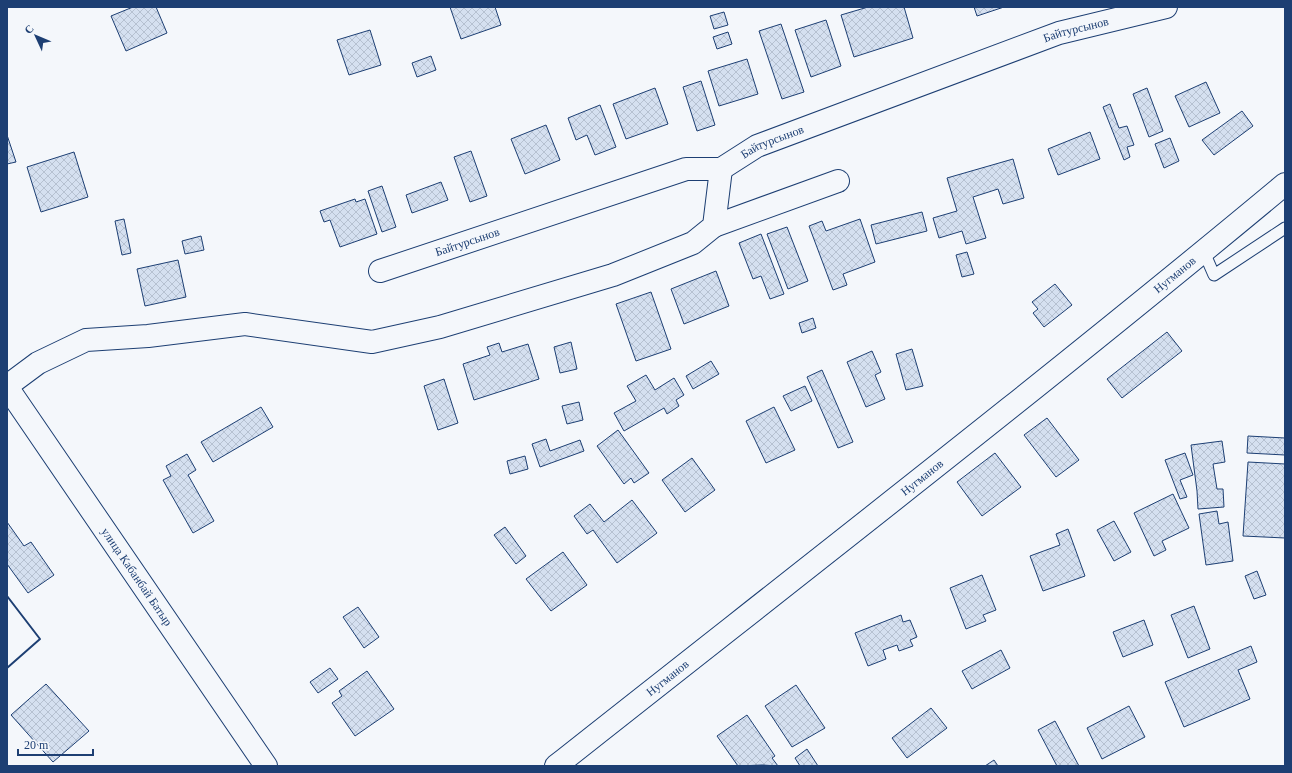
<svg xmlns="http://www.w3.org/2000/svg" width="1292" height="773" viewBox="0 0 1292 773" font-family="'Times New Roman',serif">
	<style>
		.building { fill: url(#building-cross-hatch); stroke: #1d3f73 }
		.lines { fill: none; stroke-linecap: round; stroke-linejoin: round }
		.service-casing { stroke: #1d3f73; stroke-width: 13 }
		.minor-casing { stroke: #1d3f73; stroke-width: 24 }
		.secondary-casing { stroke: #1d3f73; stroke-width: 24 }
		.primary-casing { stroke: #1d3f73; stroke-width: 24 }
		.service { stroke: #f4f7fb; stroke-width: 11 }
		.minor { stroke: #f4f7fb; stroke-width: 22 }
		.secondary { stroke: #f4f7fb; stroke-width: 22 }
		.primary { stroke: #f4f7fb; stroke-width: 22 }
		.wall { stroke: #1d3f73; stroke-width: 2 }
		.labels { text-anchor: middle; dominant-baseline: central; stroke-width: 3; stroke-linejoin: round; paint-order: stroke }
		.street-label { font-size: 12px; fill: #1d3f73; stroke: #f4f7fb }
	</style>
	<defs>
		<pattern id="building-cross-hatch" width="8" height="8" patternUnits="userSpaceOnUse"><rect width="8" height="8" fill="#d5e0f0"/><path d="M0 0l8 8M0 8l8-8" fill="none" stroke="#b6c1d1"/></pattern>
	</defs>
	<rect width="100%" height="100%" fill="#f4f7fb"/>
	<g class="building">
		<path d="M133,7H156L167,33L126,51L111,16Z"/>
		<path d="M450,7H495L501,25L461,39Z"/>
		<path d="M868,7H904L913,38L854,57L841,15Z"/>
		<path d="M974,7H1004L977,16Z"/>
		<path d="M724,12L728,25L714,29L710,16Z"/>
		<path d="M826,20L841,66L811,77L795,30Z"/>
		<path d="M781,24L804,92L782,99L759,31Z"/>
		<path d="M370,30L381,65L349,75L337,40Z"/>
		<path d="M728,32L732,44L717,49L713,37Z"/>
		<path d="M431,56L436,70L417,77L412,63Z"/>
		<path d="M747,59L758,94L719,106L708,71Z"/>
		<path d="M701,81L715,125L697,131L683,87Z"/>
		<path d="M1206,82L1220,113L1189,127L1175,96Z"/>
		<path d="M655,88L668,124L626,139L613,104Z"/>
		<path d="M1147,88L1163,131L1149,137L1133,94Z"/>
		<path d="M1110,104L1119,128L1127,126L1134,145L1127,147L1130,157L1124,160L1103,107Z"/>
		<path d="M600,105L616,147L595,155L587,135L576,140L568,118Z"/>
		<path d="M1242,111L1253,126L1214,155L1202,140Z"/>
		<path d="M546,125L560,160L525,174L511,139Z"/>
		<path d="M1090,132L1100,159L1058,175L1048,149Z"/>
		<path d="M7,135L16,162L7,164Z"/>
		<path d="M1170,138L1179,161L1164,168L1155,144Z"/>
		<path d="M471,151L487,196L470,202L454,157Z"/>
		<path d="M74,152L88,197L41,212L27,167Z"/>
		<path d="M1013,159L1024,198L1003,204L998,189L973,197L986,238L966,244L962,231L939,238L933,218L957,211L947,178Z"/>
		<path d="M441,182L448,200L412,213L406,195Z"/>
		<path d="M382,186L396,227L382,232L368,191Z"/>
		<path d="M355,199L356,202L365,199L377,234L340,247L330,220L324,222L320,211Z"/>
		<path d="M922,212L927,231L876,244L871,225Z"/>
		<path d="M124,219L131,253L122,255L115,221Z"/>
		<path d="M860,219L875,262L843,274L847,285L833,290L809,226L822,221L826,231Z"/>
		<path d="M787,227L808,281L788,289L767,234Z"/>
		<path d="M761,234L784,294L770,299L761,276L753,279L739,243Z"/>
		<path d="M201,236L204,250L185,254L182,241Z"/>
		<path d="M967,252L974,274L962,277L956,255Z"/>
		<path d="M178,260L186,297L145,306L137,269Z"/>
		<path d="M716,271L729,306L684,324L671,289Z"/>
		<path d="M1055,284L1072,305L1044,327L1033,313L1038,309L1032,302Z"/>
		<path d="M651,292L671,349L636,361L616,304Z"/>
		<path d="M813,318L816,328L802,333L799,323Z"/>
		<path d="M1167,332L1182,351L1122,398L1107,379Z"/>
		<path d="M571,342L577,369L560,373L554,347Z"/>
		<path d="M499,343L502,352L528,344L539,379L474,400L463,364L490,355L487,347Z"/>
		<path d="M912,349L923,386L906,390L896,354Z"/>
		<path d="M872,351L881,372L875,375L885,399L866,407L847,362Z"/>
		<path d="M711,361L719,374L693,389L686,376Z"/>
		<path d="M822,370L853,442L838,448L807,377Z"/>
		<path d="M646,375L655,390L674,378L684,395L676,400L679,406L667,414L664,408L624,431L614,413L636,401L627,386Z"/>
		<path d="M444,379L458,423L438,430L424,386Z"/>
		<path d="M805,386L812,401L791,411L783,396Z"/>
		<path d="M579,402L583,420L567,424L562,406Z"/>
		<path d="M261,407L273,427L213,462L201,442Z"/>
		<path d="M774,407L795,450L766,463L746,421Z"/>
		<path d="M1047,418L1079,460L1056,477L1024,435Z"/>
		<path d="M618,430L649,473L634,483L631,478L624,484L597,446Z"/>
		<path d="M1248,436L1285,438V455L1247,453Z"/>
		<path d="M546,439L550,451L580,440L584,451L540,467L532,444Z"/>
		<path d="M1222,441L1225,462L1213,464L1217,489H1223L1224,507L1198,509L1197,491L1191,445Z"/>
		<path d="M995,453L1021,487L982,516L957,482Z"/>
		<path d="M1185,453L1193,475L1180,480L1187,497L1180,499L1165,460Z"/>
		<path d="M187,454L196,470L188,475L214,521L193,533L163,480L171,476L166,466Z"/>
		<path d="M525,456L528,469L510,474L507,461Z"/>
		<path d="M692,458L715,490L685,512L662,480Z"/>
		<path d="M1248,462L1285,464V538L1243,536Z"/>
		<path d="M1173,494L1189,528L1162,541L1166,550L1154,556L1134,513Z"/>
		<path d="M632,500L657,533L617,563L593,530L587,534L574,516L590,504L604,522Z"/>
		<path d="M1217,511L1219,524L1228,522L1233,561L1206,565L1199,514Z"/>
		<path d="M1114,521L1131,552L1114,561L1097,530Z"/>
		<path d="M7,522L24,546L31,542L54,575L28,593L7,564Z"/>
		<path d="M505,527L526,556L516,564L494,535Z"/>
		<path d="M1068,529L1085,576L1043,591L1030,556L1060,545L1056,534Z"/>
		<path d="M563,552L587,585L551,611L526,579Z"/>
		<path d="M1257,571L1266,595L1254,599L1245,576Z"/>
		<path d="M982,575L996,610L983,615L986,621L966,629L950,588Z"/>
		<path d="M1194,606L1210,649L1188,658L1171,615Z"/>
		<path d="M358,607L379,637L364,648L343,617Z"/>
		<path d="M901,615L903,622L910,620L917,637L910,640L913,646L899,651L897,645L883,650L886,659L868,666L855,633Z"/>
		<path d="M1144,620L1153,645L1123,657L1113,632Z"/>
		<path d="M1251,646L1257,662L1238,670L1250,699L1184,727L1165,682Z"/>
		<path d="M1001,650L1010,668L972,689L962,671Z"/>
		<path d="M330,668L338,679L318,693L310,682Z"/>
		<path d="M367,671L394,709L355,736L332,703L342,696L339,691Z"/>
		<path d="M46,684L89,731L53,762L11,715Z"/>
		<path d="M796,685L825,728L792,747L765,706Z"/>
		<path d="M1129,706L1145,737L1102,759L1087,728Z"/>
		<path d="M931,708L947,728L907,758L892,738Z"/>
		<path d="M747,715L775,756L772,758L778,766L762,765L738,766L717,736Z"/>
		<path d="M1055,721L1079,766H1057L1038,730Z"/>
		<path d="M807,749L818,766H800L795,758Z"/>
		<path d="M994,760L998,766H985Z"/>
	</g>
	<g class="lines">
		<defs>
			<path id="service" d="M1204,252L1214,275L1285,228"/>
			<g id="minor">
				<path d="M714,226L838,181"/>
				<path id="s1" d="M380,271L686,169H721L757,146L1059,33L1166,7"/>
				<path d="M7,386L38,363L86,340L148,336L245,324L372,342L440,327L613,275L693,243L714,226L721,169"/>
			</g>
			<g id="secondary">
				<path id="s2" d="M556,766C800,573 1046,383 1285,184"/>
			</g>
			<g id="primary">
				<path id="s3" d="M7,387L266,766"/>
			</g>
		</defs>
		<use href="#service" class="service-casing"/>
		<use href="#minor" class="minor-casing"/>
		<use href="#secondary" class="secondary-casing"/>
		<use href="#primary" class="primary-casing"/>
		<use href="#service" class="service"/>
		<use href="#minor" class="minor"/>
		<use href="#secondary" class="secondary"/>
		<use href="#primary" class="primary"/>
		<path class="wall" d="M7,596L40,639L7,668"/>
	</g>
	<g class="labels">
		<g class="street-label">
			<text stroke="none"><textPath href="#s1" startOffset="740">Байтурсынов</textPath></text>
			<text stroke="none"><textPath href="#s1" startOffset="416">Байтурсынов</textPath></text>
			<text stroke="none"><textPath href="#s1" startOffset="92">Байтурсынов</textPath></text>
			<text stroke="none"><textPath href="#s2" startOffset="790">Нугманов</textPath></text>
			<text stroke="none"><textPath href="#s2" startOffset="466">Нугманов</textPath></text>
			<text stroke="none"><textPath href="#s3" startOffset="230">улица Кабанбай Батыр</textPath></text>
			<text stroke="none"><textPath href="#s2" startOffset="142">Нугманов</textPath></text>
		</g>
	</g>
	<rect width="1292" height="773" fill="none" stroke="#1d3f73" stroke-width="16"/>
	<g transform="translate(36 36) rotate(314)" stroke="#f4f7fb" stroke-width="3" paint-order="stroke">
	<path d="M0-3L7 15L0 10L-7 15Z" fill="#1d3f73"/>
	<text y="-6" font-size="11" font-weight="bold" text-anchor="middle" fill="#1d3f73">С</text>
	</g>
	<path d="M18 749v6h75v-6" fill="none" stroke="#1d3f73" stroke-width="2"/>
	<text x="24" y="749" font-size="12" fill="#1d3f73" stroke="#f4f7fb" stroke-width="3" paint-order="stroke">20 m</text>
</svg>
